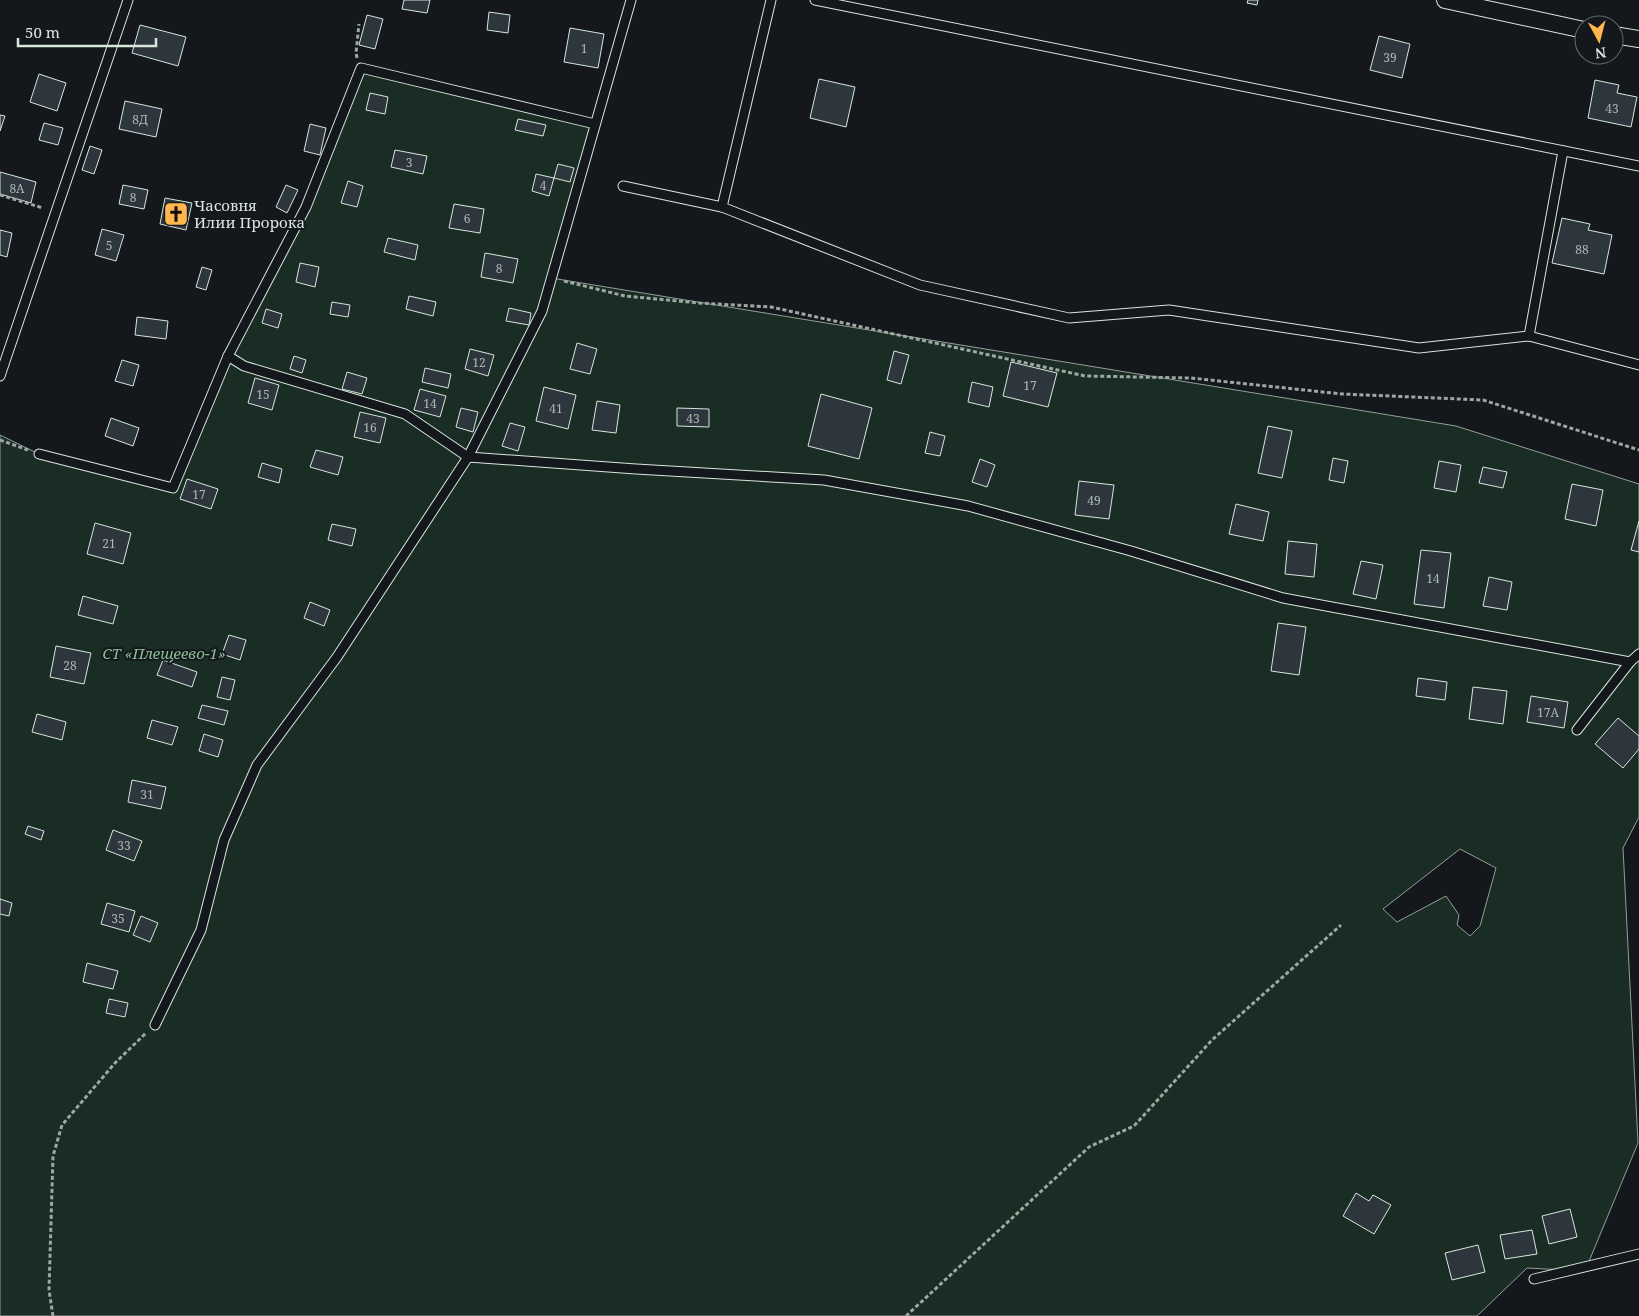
<svg xmlns="http://www.w3.org/2000/svg" width="1639" height="1316" viewBox="0 0 1639 1316" font-family="'Noto Serif',serif">
	<style>
		.green { fill: #1a2d24; stroke: #939e99; fill-rule: evenodd }
		.building { fill: #2c363c; stroke: #d8e6dc }
		.lines { fill: none; stroke-linecap: round; stroke-linejoin: round }
		.lane-casing { stroke: #d8e6dc; stroke-width: 11 }
		.street-casing { stroke: #d8e6dc; stroke-width: 18 }
		.path { stroke: #9da8a2; stroke-width: 3; stroke-dasharray: 4 2.5; stroke-linecap: butt }
		.lane { stroke: #14181c; stroke-width: 9 }
		.street { stroke: #14181c; stroke-width: 16 }
		.labels { text-anchor: middle; dominant-baseline: central; stroke-width: 4; stroke-linejoin: round; paint-order: stroke }
		.number-label { font-size: 12px; fill: #adbab4 }
		.poi-label { font-size: 15px; fill: #d8e6dc; stroke: #14181c; text-anchor: start }
		.park-label { font-size: 15px; font-style: italic; fill: #8ac095; stroke: #14181c }
	</style>
	<rect width="100%" height="100%" fill="#14181c"/>
	<path class="green" d="M361,68L595,124L551,278L1456,426L1639,484V817L1623,848L1638,1143L1585,1271L1527,1268L1477,1316H0V435L39,454L173,488L228,356L306,206ZM1460,849L1496,868L1480,926L1470,936L1457,925L1459,915L1446,896L1397,922L1383,909Z"/>
	<g class="building">
		<path d="M404,0H430L427,13L402,9Z"/>
		<path d="M1248,0H1258L1257,5L1247,3Z"/>
		<path d="M489,12L510,15L508,33L487,30Z"/>
		<path d="M367,15L383,19L375,49L359,45Z"/>
		<path d="M140,25L186,37L178,66L132,53Z"/>
		<path d="M570,28L604,34L598,68L564,62Z"/>
		<path d="M1379,36L1410,44L1402,78L1370,70Z"/>
		<path d="M39,74L66,83L57,111L30,102Z"/>
		<path d="M819,79L855,87L846,127L810,118Z"/>
		<path d="M1595,80L1619,85L1617,93L1637,97L1631,127L1588,118Z"/>
		<path d="M370,93L388,97L385,114L366,110Z"/>
		<path d="M125,101L162,109L156,137L119,129Z"/>
		<path d="M0,115L5,116L0,131Z"/>
		<path d="M518,119L546,125L543,136L515,130Z"/>
		<path d="M44,123L63,128L58,145L39,140Z"/>
		<path d="M310,124L326,128L320,155L304,151Z"/>
		<path d="M90,146L102,150L94,174L82,170Z"/>
		<path d="M395,150L427,156L423,174L391,167Z"/>
		<path d="M558,164L574,168L570,182L554,178Z"/>
		<path d="M0,172L36,182L31,203L0,194Z"/>
		<path d="M536,174L554,178L549,196L532,191Z"/>
		<path d="M348,181L363,186L357,207L341,203Z"/>
		<path d="M123,185L148,190L144,209L119,204Z"/>
		<path d="M286,185L298,190L287,213L276,207Z"/>
		<path d="M165,198L192,203L186,230L160,224Z"/>
		<path d="M454,204L484,209L480,233L449,228Z"/>
		<path d="M1562,218L1590,224L1588,230L1612,235L1604,274L1552,263Z"/>
		<path d="M102,229L124,235L116,261L95,255Z"/>
		<path d="M0,230L12,233L7,257L0,255Z"/>
		<path d="M388,238L418,245L415,260L384,252Z"/>
		<path d="M485,253L518,259L513,283L481,277Z"/>
		<path d="M300,263L319,267L315,287L296,282Z"/>
		<path d="M202,267L212,270L206,290L196,287Z"/>
		<path d="M409,296L436,302L433,316L406,309Z"/>
		<path d="M332,302L350,305L348,317L330,314Z"/>
		<path d="M509,308L531,313L529,325L506,321Z"/>
		<path d="M266,309L282,314L278,328L262,323Z"/>
		<path d="M137,317L168,321L166,339L135,335Z"/>
		<path d="M577,343L597,349L590,374L570,369Z"/>
		<path d="M470,349L494,355L488,376L465,369Z"/>
		<path d="M894,351L909,355L901,384L887,380Z"/>
		<path d="M294,356L306,360L302,373L290,369Z"/>
		<path d="M122,360L139,365L133,386L115,381Z"/>
		<path d="M1011,362L1057,373L1048,407L1003,396Z"/>
		<path d="M425,368L451,374L448,388L422,382Z"/>
		<path d="M347,372L367,378L362,394L342,389Z"/>
		<path d="M255,378L279,385L272,410L248,403Z"/>
		<path d="M972,382L993,387L989,407L968,402Z"/>
		<path d="M544,387L576,395L568,429L536,421Z"/>
		<path d="M420,389L446,396L440,417L414,410Z"/>
		<path d="M821,394L872,408L859,459L808,446Z"/>
		<path d="M597,401L620,405L616,433L592,430Z"/>
		<path d="M461,408L478,412L473,432L456,427Z"/>
		<path d="M677,408L709,409V427L677,426Z"/>
		<path d="M360,412L386,418L380,443L354,437Z"/>
		<path d="M111,418L139,428L133,446L105,436Z"/>
		<path d="M510,423L525,427L518,451L502,446Z"/>
		<path d="M1268,426L1292,431L1282,478L1258,473Z"/>
		<path d="M930,432L945,436L940,456L925,453Z"/>
		<path d="M316,450L343,457L338,475L310,467Z"/>
		<path d="M1333,458L1348,461L1344,483L1329,480Z"/>
		<path d="M980,459L995,465L987,487L972,482Z"/>
		<path d="M1439,461L1461,465L1456,492L1434,488Z"/>
		<path d="M262,463L282,469L279,483L258,477Z"/>
		<path d="M1483,467L1507,472L1503,488L1479,483Z"/>
		<path d="M187,479L218,489L211,509L180,499Z"/>
		<path d="M1079,481L1114,485L1109,519L1075,515Z"/>
		<path d="M1572,484L1603,490L1596,526L1565,519Z"/>
		<path d="M1236,504L1269,512L1263,541L1229,534Z"/>
		<path d="M1639,521V552L1631,550Z"/>
		<path d="M95,523L131,533L123,564L87,554Z"/>
		<path d="M332,524L356,529L352,546L328,540Z"/>
		<path d="M1288,541L1317,544L1314,577L1285,574Z"/>
		<path d="M1421,550L1451,553L1444,608L1414,604Z"/>
		<path d="M1361,561L1383,565L1376,599L1353,594Z"/>
		<path d="M1489,577L1512,582L1507,610L1483,606Z"/>
		<path d="M83,596L118,606L113,624L78,615Z"/>
		<path d="M310,602L330,610L324,626L304,618Z"/>
		<path d="M1278,623L1306,627L1299,675L1271,671Z"/>
		<path d="M229,635L246,640L240,660L222,654Z"/>
		<path d="M56,646L91,653L84,684L50,677Z"/>
		<path d="M163,660L197,672L192,687L157,675Z"/>
		<path d="M222,677L235,680L230,700L217,697Z"/>
		<path d="M1418,678L1447,682L1445,700L1416,696Z"/>
		<path d="M1473,687L1507,691L1503,724L1469,719Z"/>
		<path d="M1531,696L1568,702L1564,728L1527,722Z"/>
		<path d="M202,705L228,711L224,725L198,718Z"/>
		<path d="M37,714L66,722L62,740L32,732Z"/>
		<path d="M1618,718L1639,736V749L1623,768L1595,744Z"/>
		<path d="M152,720L178,727L172,745L147,738Z"/>
		<path d="M204,734L223,740L218,757L199,751Z"/>
		<path d="M132,780L166,787L161,809L128,802Z"/>
		<path d="M28,826L44,831L41,840L25,834Z"/>
		<path d="M113,830L142,841L134,861L106,850Z"/>
		<path d="M0,899L12,903L9,916L0,914Z"/>
		<path d="M107,903L135,911L129,932L101,924Z"/>
		<path d="M141,916L158,923L150,942L133,935Z"/>
		<path d="M87,963L118,971L113,989L83,982Z"/>
		<path d="M109,999L128,1003L125,1017L106,1013Z"/>
		<path d="M1356,1193L1369,1201L1373,1195L1391,1205L1374,1234L1343,1216Z"/>
		<path d="M1570,1209L1577,1237L1549,1244L1542,1216Z"/>
		<path d="M1532,1230L1537,1254L1505,1259L1500,1235Z"/>
		<path d="M1478,1245L1485,1272L1452,1280L1445,1253Z"/>
	</g>
	<g class="lines">
		<defs>
			<g id="lane">
				<path d="M771,0L722,207L920,285L1069,318L1169,310L1419,348L1529,336L1639,365"/>
				<path d="M815,0L1639,166"/>
				<path d="M623,186L722,207"/>
				<path d="M1529,336L1563,151"/>
				<path d="M228,356L244,366L405,414L468,457L636,469L824,480L968,506L1131,551L1283,598L1630,662"/>
				<path d="M0,376L128,0"/>
				<path d="M39,454L173,488L228,356L306,207L361,68L595,124"/>
				<path d="M1577,730L1630,662L1639,654"/>
				<path d="M155,1025L201,930L224,840L257,765L337,657L468,457L542,311L631,0"/>
				<path d="M1534,1279L1639,1254"/>
			</g>
			<g id="street">
				<path d="M1445,0L1584,30"/>
				<path d="M1614,35L1639,39"/>
			</g>
		</defs>
		<use href="#lane" class="lane-casing"/>
		<use href="#street" class="street-casing"/>
		<g class="path">
			<path d="M357,58L356,53L359,24"/>
			<path d="M0,195L43,208"/>
			<path d="M564,281L625,296L699,303L771,307L1085,376L1191,378L1342,394L1483,400L1639,450"/>
			<path d="M0,440L28,450"/>
			<path d="M53,1316L49,1290L53,1156L62,1125L115,1063L146,1033"/>
			<path d="M906,1316L1089,1147L1134,1126L1212,1040L1341,925"/>
		</g>
		<use href="#lane" class="lane"/>
		<use href="#street" class="street"/>
	</g>
	<defs>
		<symbol id="church-square" viewBox="-11 -11 22 22"><rect x="-9" y="-9" width="18" height="18" rx="4" fill="#ffb74d" stroke="#14181c"/><path d="M-1.2-6h2.4v3.5h3.3v2.4h-3.3V6h-2.4V-.1h-3.3v-2.4h3.3Z" fill="#111"/></symbol>
	</defs>
	<g fill-rule="evenodd">
		<use href="#church-square" x="162" y="200" width="28" height="28"/>
	</g>
	<g class="labels">
		<g class="number-label">
			<text x="584" y="48">1</text>
			<text x="1390" y="57">39</text>
			<text x="1612" y="108">43</text>
			<text x="140" y="119">8Д</text>
			<text x="409" y="162">3</text>
			<text x="543" y="185">4</text>
			<text x="17" y="188">8А</text>
			<text x="133" y="197">8</text>
			<text x="467" y="218">6</text>
			<text x="109" y="245">5</text>
			<text x="1582" y="249">88</text>
			<text x="499" y="268">8</text>
			<text x="479" y="362">12</text>
			<text x="1030" y="385">17</text>
			<text x="263" y="394">15</text>
			<text x="430" y="403">14</text>
			<text x="556" y="408">41</text>
			<text x="693" y="418">43</text>
			<text x="370" y="427">16</text>
			<text x="199" y="494">17</text>
			<text x="1094" y="500">49</text>
			<text x="109" y="543">21</text>
			<text x="1433" y="578">14</text>
			<text x="70" y="665">28</text>
			<text x="1548" y="712">17А</text>
			<text x="147" y="794">31</text>
			<text x="124" y="845">33</text>
			<text x="118" y="918">35</text>
		</g>
		<g class="poi-label">
			<text x="194" y="205">Часовня<tspan x="194" dy="17">Илии Пророка</tspan></text>
		</g>
		<g class="park-label">
			<text x="164" y="653">СТ «Плещеево-1»</text>
		</g>
	</g>
	<g transform="translate(1599 40) rotate(173)"><circle r="24" fill="#14181c" stroke="#626a69"/>
	<path d="M0-4L9 19L0 12L-9 19Z" fill="#ffb74d"/>
	<text y="-8" font-size="14" font-weight="bold" text-anchor="middle" fill="#d8e6dc">N</text>
	</g>
	<path d="M18 38v8h138v-8" fill="none" stroke="#d8e6dc" stroke-width="2.5"/>
	<text x="25" y="38" font-size="15" fill="#d8e6dc" stroke="#14181c" stroke-width="4" paint-order="stroke">50 m</text>
</svg>
